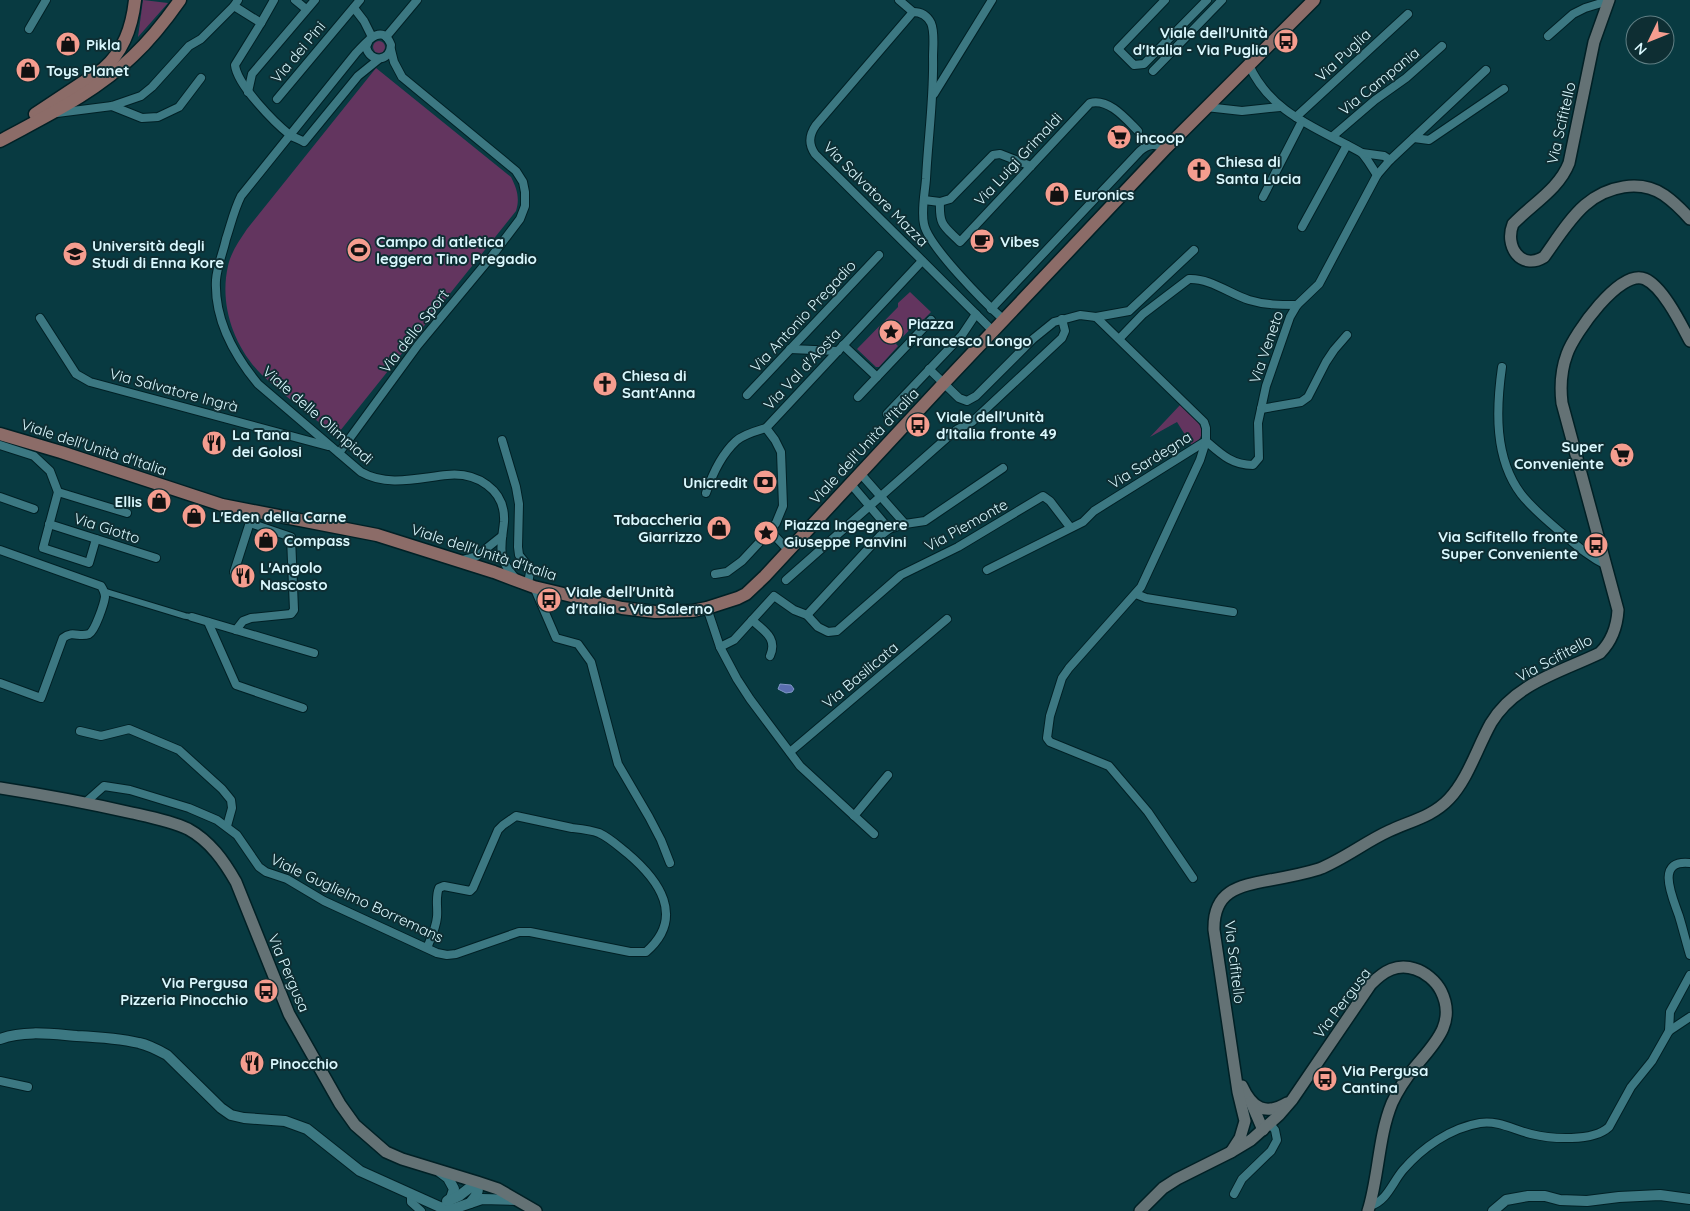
<svg xmlns="http://www.w3.org/2000/svg" width="1690" height="1211" viewBox="0 0 1690 1211" font-family="Quicksand,sans-serif">
	<style>
		.green { fill: #63355f }
		.water { fill: #5a6eaf; stroke: #8097c7 }
		.lines { fill: none; stroke-linecap: round; stroke-linejoin: round }
		.pedestrian-casing { stroke: #002025; stroke-width: 8 }
		.minor-casing { stroke: #002025; stroke-width: 10 }
		.tertiary-casing { stroke: #002025; stroke-width: 12 }
		.secondary-casing { stroke: #002025; stroke-width: 14 }
		.primary-casing { stroke: #002025; stroke-width: 15 }
		.pedestrian { stroke: #3c7882; stroke-width: 5.5 }
		.minor { stroke: #3c7882; stroke-width: 8 }
		.tertiary { stroke: #3c7882; stroke-width: 10 }
		.secondary { stroke: #647275; stroke-width: 11 }
		.primary { stroke: #8c6c68; stroke-width: 12 }
		.labels { text-anchor: middle; dominant-baseline: central; stroke-width: 4; stroke-linejoin: round; paint-order: stroke }
		.poi-label { font-size: 15px; font-weight: bold; fill: #daf8fe; stroke: #0e2e33; text-anchor: start }
		.street-label { font-size: 15px; fill: #daf8fe; stroke: #0e2e33 }
	</style>
	<rect width="100%" height="100%" fill="#083a41"/>
	<g class="green">
		<path d="M143,0L168,3L138,37Z"/>
		<circle cx="379" cy="47" r="6"/>
		<path d="M376,68L511,177C517,189 520,198 516,211L336,436C312,416 284,396 262,375C234,347 219,305 228,266C231,252 239,241 247,229Z"/>
		<path d="M910,292L931,312L922,321L919,320L896,344L898,346L879,367H876L857,349L898,307V303Z"/>
		<path d="M1181,404C1193,416 1214,432 1192,446L1177,422L1150,437Z"/>
	</g>
	<path class="water" d="M780,684L791,685L794,689L792,692L786,693L778,689Z"/>
	<g class="lines">
		<defs>
			<path id="pedestrian" d="M103,591L185,616L192,617"/>
			<g id="minor">
				<path d="M238,0L234,6L261,23L235,65C237,85 275,123 290,135C294,138 300,139 304,142L358,76L379,59"/>
				<path d="M295,0L306,9"/>
				<path d="M899,0L913,12L816,125C809,135 808,144 815,154L993,331"/>
				<path d="M1165,0L1118,49L1134,65L1144,64L1207,0"/>
				<path d="M354,8L364,21L372,37"/>
				<path d="M913,12C921,12 927,15 931,23C935,32 933,47 933,57C934,98 928,138 926,179C925,193 921,210 924,224C928,246 985,303 1004,320"/>
				<path d="M261,23L274,0"/>
				<path d="M29,29L46,0"/>
				<path d="M1548,36L1573,14L1585,8L1608,1"/>
				<path d="M386,37L417,0"/>
				<path d="M369,40L366,47C370,63 390,62 391,45C382,21 365,44 356,53L241,196C234,210 231,224 226,239C223,253 217,266 216,280C214,319 234,355 258,384L361,472C387,487 418,478 447,475C476,472 506,489 504,522C503,533 500,544 502,556C504,565 510,572 516,579"/>
				<path d="M1249,65C1271,114 1318,128 1362,153L1368,161L1377,175"/>
				<path d="M1153,71L1222,0"/>
				<path d="M248,92L252,74L315,0"/>
				<path d="M934,94L992,0"/>
				<path d="M277,99L360,0"/>
				<path d="M112,106L142,118L158,117L179,107L201,78"/>
				<path d="M1206,107L1242,111L1280,107"/>
				<path d="M57,113L112,106L141,96L152,87L189,46L201,39L234,6"/>
				<path d="M1296,117L1408,14"/>
				<path d="M1333,136L1375,100L1406,78L1442,46"/>
				<path d="M1414,138L1429,140L1504,89"/>
				<path d="M1362,153L1384,156L1390,160"/>
				<path d="M1263,197L1302,121"/>
				<path d="M924,200L940,202L950,199L993,155L1000,154L1031,166"/>
				<path d="M940,202C939,226 944,226 960,242L1090,103C1109,98 1126,119 1138,131"/>
				<path d="M1302,227L1347,145"/>
				<path d="M991,309L1140,151C1148,144 1155,143 1166,148"/>
				<path d="M1096,317L1129,311L1194,250"/>
				<path d="M40,318L76,374L90,382L328,446"/>
				<path d="M1120,338L1143,314L1189,279C1210,278 1230,294 1249,300C1265,305 1280,305 1297,305"/>
				<path d="M843,345L877,377"/>
				<path d="M790,349L838,351"/>
				<path d="M1502,367C1496,409 1494,458 1521,494C1531,507 1544,518 1557,529C1573,542 1587,556 1606,565"/>
				<path d="M929,369L959,398L967,401L976,396L1033,339L1054,322L1080,315L1096,317L1204,422L1206,428V441L1094,511L1083,522L987,570"/>
				<path d="M747,395L879,255"/>
				<path d="M858,397L931,320"/>
				<path d="M1261,409L1301,402L1308,397L1326,362L1334,350L1347,335"/>
				<path d="M887,414L962,335L976,314"/>
				<path d="M766,428L775,440L781,452L783,506L776,523L770,531"/>
				<path d="M502,440L516,487L519,504L518,547L519,555L528,566L530,572L528,584"/>
				<path d="M0,445L34,456L50,471L58,492L43,548L89,563L96,539"/>
				<path d="M339,453L418,345L492,256L520,219L525,206V192L523,182L516,171L402,77L394,62L391,50"/>
				<path d="M860,473L905,524"/>
				<path d="M850,483L889,529"/>
				<path d="M58,492L127,513"/>
				<path d="M706,493C712,475 722,454 736,441C744,434 756,431 766,428L922,261"/>
				<path d="M0,497L34,509"/>
				<path d="M49,524L156,558"/>
				<path d="M0,550L101,586C103,589 105,594 105,597C104,604 95,631 89,634C79,638 73,630 63,638L41,698L0,683"/>
				<path d="M462,560L477,556L502,536"/>
				<path d="M234,572L251,519"/>
				<path d="M715,574L727,572L742,561L770,531L789,551"/>
				<path d="M786,580L949,436L958,429L972,422L1062,338L1065,331L1062,319"/>
				<path d="M534,587L556,638L578,644L591,662L618,764L649,817L661,840L670,863"/>
				<path d="M1136,594L1146,598L1233,612"/>
				<path d="M707,608L720,647L737,679L750,699L800,766L874,834"/>
				<path d="M807,615L880,536L889,529L905,524L925,521L1003,468"/>
				<path d="M192,617L314,653"/>
				<path d="M752,620C764,631 778,638 770,656"/>
				<path d="M208,622L236,685L303,708"/>
				<path d="M236,630L243,621L251,618L291,614L294,610L291,537L250,523"/>
				<path d="M720,647L734,640L774,596L794,610L807,615L818,627L828,632L837,631L901,575L958,547L1043,496L1050,501L1070,527"/>
				<path d="M80,731L101,736L129,729L179,750L222,789L231,800L232,808L227,826"/>
				<path d="M790,752L947,619"/>
				<path d="M86,802L104,786L130,790L189,808L217,820L237,835L259,867L266,872L287,879L324,901L437,953L447,955L456,954L519,932H530L630,952H646C686,917 659,880 627,853C618,846 610,838 599,833C591,830 581,829 572,828C554,824 535,820 516,816L503,825L498,830L473,888L470,891L444,886L439,888C435,897 438,907 437,917C436,928 431,938 427,948"/>
				<path d="M854,816L888,775"/>
				<path d="M1690,863C1654,859 1673,898 1679,916C1683,929 1686,942 1690,955"/>
				<path d="M1193,878L1148,812L1109,766L1050,742L1047,738L1050,716L1062,678L1069,668L1141,587L1200,460L1206,441C1221,454 1232,465 1253,465L1259,458L1258,423L1266,386L1290,317L1297,305L1319,284L1377,175L1390,160L1486,70"/>
				<path d="M1669,1031L1670,1012L1690,975"/>
				<path d="M0,1081L28,1087"/>
				<path d="M411,1194V1202L421,1211"/>
				<path d="M1234,1194L1242,1179L1271,1151L1277,1140L1275,1130L1270,1124"/>
				<path d="M1370,1206C1387,1201 1392,1183 1403,1170C1422,1148 1450,1128 1480,1123C1498,1120 1514,1130 1531,1134C1551,1139 1593,1142 1609,1127L1631,1087L1652,1061L1669,1031L1690,1017"/>
			</g>
			<g id="tertiary">
				<path d="M0,1039C24,1030 52,1034 77,1036C98,1037 118,1038 139,1043C149,1045 158,1050 167,1055L221,1108L231,1115L244,1118L285,1121L307,1129L360,1171L440,1207L453,1209L482,1199L517,1200"/>
				<path d="M440,1172L448,1178L454,1189L451,1198L447,1201"/>
				<path d="M448,1201L459,1196L477,1182C480,1192 476,1196 470,1203"/>
				<path d="M1493,1211L1506,1200L1528,1196H1545L1560,1200L1587,1201L1619,1197L1660,1195L1690,1199"/>
			</g>
			<g id="secondary">
				<path d="M1609,0L1594,42L1569,163C1559,189 1532,204 1513,224C1504,246 1521,271 1544,257C1557,239 1569,219 1585,205C1607,186 1640,179 1664,195C1674,202 1682,210 1690,219"/>
				<path d="M0,788C45,795 88,803 132,813C150,817 171,821 188,829C210,841 224,861 236,882L289,1014L340,1104L355,1125L386,1152L402,1159L477,1182L498,1189L536,1211"/>
				<path d="M1242,1086C1252,1108 1265,1116 1287,1103"/>
				<path d="M1251,1102L1263,1130"/>
				<path d="M1231,1152L1240,1138L1245,1121L1238,1092L1214,930C1213,891 1238,886 1270,880C1287,877 1303,874 1319,869C1344,859 1365,842 1389,831C1410,821 1432,817 1449,799C1468,779 1477,748 1491,723C1515,683 1561,672 1600,653C1612,641 1617,627 1618,610L1562,403C1560,386 1561,370 1567,354C1574,334 1620,268 1645,279C1663,287 1681,324 1690,341"/>
				<path d="M1140,1211L1163,1188L1177,1179L1231,1152L1251,1140L1279,1115L1292,1100L1371,984C1384,971 1397,963 1415,969C1425,972 1436,981 1441,991C1457,1023 1434,1044 1415,1067C1406,1078 1398,1090 1392,1103C1378,1137 1379,1176 1368,1211"/>
			</g>
			<g id="primary">
				<path d="M35,114L103,69C124,51 132,27 135,0"/>
				<path d="M0,141C46,116 95,93 133,56C151,39 166,20 180,0"/>
				<path d="M0,434L61,452L222,505L377,535L494,572L534,587L622,608L655,612L692,611L707,608L738,598L746,594L765,576L944,383L1166,148L1314,0"/>
			</g>
		</defs>
		<use href="#pedestrian" class="pedestrian-casing"/>
		<use href="#minor" class="minor-casing"/>
		<use href="#tertiary" class="tertiary-casing"/>
		<use href="#secondary" class="secondary-casing"/>
		<use href="#primary" class="primary-casing"/>
		<use href="#pedestrian" class="pedestrian"/>
		<use href="#minor" class="minor"/>
		<use href="#tertiary" class="tertiary"/>
		<use href="#secondary" class="secondary"/>
		<use href="#primary" class="primary"/>
	</g>
	<defs>
		<symbol id="bus-disc" viewBox="-11 -11 22 22"><circle r="9.5" fill="#f59d8f" stroke="#0e2e33"/><path d="M-5-6H5V4H4V6H2V4H-2V6H-4V4H-5ZM-3.5-4V0h7V-4ZM-3.5 1.2v1.5H-2V1.2ZM2 1.2v1.5H3.5V1.2Z" fill="#111"/></symbol>
		<symbol id="shop-disc" viewBox="-11 -11 22 22"><circle r="9.5" fill="#f59d8f" stroke="#0e2e33"/><path d="M-5-2.5h2.3a2.7 3.5 0 0 1 5.4 0H5L5.5 6h-11ZM-1.5-2.5h3a1.5 2.3 0 0 0-3 0Z" fill="#111"/></symbol>
		<symbol id="supermarket-disc" viewBox="-11 -11 22 22"><circle r="9.5" fill="#f59d8f" stroke="#0e2e33"/><path d="M-6-5.5h2.5l.6 2H6L4.5 2H-2.5L-4.4-4H-6ZM-1.5 3.2a1.3 1.3 0 1 0 .1 0ZM3 3.2a1.3 1.3 0 1 0 .1 0Z" fill="#111"/></symbol>
		<symbol id="church-disc" viewBox="-11 -11 22 22"><circle r="9.5" fill="#f59d8f" stroke="#0e2e33"/><path d="M-1.2-6h2.4v3.5h3.3v2.4h-3.3V6h-2.4V-.1h-3.3v-2.4h3.3Z" fill="#111"/></symbol>
		<symbol id="cafe-disc" viewBox="-11 -11 22 22"><circle r="9.5" fill="#f59d8f" stroke="#0e2e33"/><path d="M-5.5-4.5H6V0H3Q3 3.5 0 3.5H-2.5Q-5.5 3.5-5.5 0ZM3-3.2v2h1.7v-2ZM-6 4.5H4V6H-6Z" fill="#111"/></symbol>
		<symbol id="stadium-disc" viewBox="-11 -11 22 22"><circle r="9.5" fill="#f59d8f" stroke="#0e2e33"/><path d="M0-5a6.5 5 0 1 0 0 10a6.5 5 0 1 0 0-10ZM-3.5-1.8h7v3.6h-7Z" fill="#111"/></symbol>
		<symbol id="university-disc" viewBox="-11 -11 22 22"><circle r="9.5" fill="#f59d8f" stroke="#0e2e33"/><path d="M0-5L7-2L0 1L-7-2ZM-4 1L0 2.5L4 1V4Q0 6-4 4Z" fill="#111"/></symbol>
		<symbol id="sight-disc" viewBox="-11 -11 22 22"><circle r="9.5" fill="#f59d8f" stroke="#0e2e33"/><path d="M0-6L1.8-2.2L6-1.7L2.9 1.2L3.7 5.4L0 3.3L-3.7 5.4L-2.9 1.2L-6-1.7L-1.8-2.2Z" fill="#111"/></symbol>
		<symbol id="restaurant-disc" viewBox="-11 -11 22 22"><circle r="9.5" fill="#f59d8f" stroke="#0e2e33"/><path d="M-5-6h1v4h1v-4h1v4h1v-4h1v5L-1.5 .5V6h-2V.5L-5-1ZM5-6V6H3V1.5H1.5Q1.5-4 5-6Z" fill="#111"/></symbol>
		<symbol id="bank-disc" viewBox="-11 -11 22 22"><circle r="9.5" fill="#f59d8f" stroke="#0e2e33"/><path d="M-6-4H6V4H-6ZM0-2.3a2.3 2.3 0 1 0 0 4.6a2.3 2.3 0 1 0 0-4.6Z" fill="#111"/></symbol>
	</defs>
	<g fill-rule="evenodd">
		<use href="#bus-disc" x="1272" y="27" width="28" height="28"/>
		<use href="#shop-disc" x="54" y="30" width="28" height="28"/>
		<use href="#shop-disc" x="14" y="56" width="28" height="28"/>
		<use href="#supermarket-disc" x="1105" y="123" width="28" height="28"/>
		<use href="#church-disc" x="1185" y="156" width="28" height="28"/>
		<use href="#shop-disc" x="1043" y="180" width="28" height="28"/>
		<use href="#cafe-disc" x="968" y="227" width="28" height="28"/>
		<use href="#stadium-disc" x="345" y="236" width="28" height="28"/>
		<use href="#university-disc" x="61" y="240" width="28" height="28"/>
		<use href="#sight-disc" x="877" y="318" width="28" height="28"/>
		<use href="#church-disc" x="591" y="370" width="28" height="28"/>
		<use href="#bus-disc" x="904" y="411" width="28" height="28"/>
		<use href="#restaurant-disc" x="200" y="429" width="28" height="28"/>
		<use href="#supermarket-disc" x="1608" y="441" width="28" height="28"/>
		<use href="#bank-disc" x="751" y="468" width="28" height="28"/>
		<use href="#shop-disc" x="145" y="487" width="28" height="28"/>
		<use href="#shop-disc" x="180" y="502" width="28" height="28"/>
		<use href="#shop-disc" x="705" y="514" width="28" height="28"/>
		<use href="#sight-disc" x="752" y="519" width="28" height="28"/>
		<use href="#shop-disc" x="252" y="526" width="28" height="28"/>
		<use href="#bus-disc" x="1582" y="531" width="28" height="28"/>
		<use href="#restaurant-disc" x="229" y="562" width="28" height="28"/>
		<use href="#bus-disc" x="535" y="586" width="28" height="28"/>
		<use href="#bus-disc" x="252" y="977" width="28" height="28"/>
		<use href="#restaurant-disc" x="238" y="1049" width="28" height="28"/>
		<use href="#bus-disc" x="1311" y="1065" width="28" height="28"/>
	</g>
	<g class="labels">
		<g class="poi-label">
			<text x="1268" y="32" text-anchor="end">Viale dell'Unità<tspan x="1268" dy="17">d'Italia - Via Puglia</tspan></text>
			<text x="86" y="44">Pikla</text>
			<text x="46" y="70">Toys Planet</text>
			<text x="1136" y="137">incoop</text>
			<text x="1216" y="161">Chiesa di<tspan x="1216" dy="17">Santa Lucia</tspan></text>
			<text x="1074" y="194">Euronics</text>
			<text x="376" y="241">Campo di atletica<tspan x="376" dy="17">leggera Tino Pregadio</tspan></text>
			<text x="1000" y="241">Vibes</text>
			<text x="92" y="245">Università degli<tspan x="92" dy="17">Studi di Enna Kore</tspan></text>
			<text x="908" y="323">Piazza<tspan x="908" dy="17">Francesco Longo</tspan></text>
			<text x="622" y="375">Chiesa di<tspan x="622" dy="17">Sant'Anna</tspan></text>
			<text x="936" y="416">Viale dell'Unità<tspan x="936" dy="17">d'Italia fronte 49</tspan></text>
			<text x="232" y="434">La Tana<tspan x="232" dy="17">dei Golosi</tspan></text>
			<text x="1604" y="446" text-anchor="end">Super<tspan x="1604" dy="17">Conveniente</tspan></text>
			<text x="748" y="482" text-anchor="end">Unicredit</text>
			<text x="142" y="501" text-anchor="end">Ellis</text>
			<text x="212" y="516">L'Eden della Carne</text>
			<text x="702" y="519" text-anchor="end">Tabaccheria<tspan x="702" dy="17">Giarrizzo</tspan></text>
			<text x="784" y="524">Piazza Ingegnere<tspan x="784" dy="17">Giuseppe Panvini</tspan></text>
			<text x="1578" y="536" text-anchor="end">Via Scifitello fronte<tspan x="1578" dy="17">Super Conveniente</tspan></text>
			<text x="284" y="540">Compass</text>
			<text x="260" y="567">L'Angolo<tspan x="260" dy="17">Nascosto</tspan></text>
			<text x="566" y="591">Viale dell'Unità<tspan x="566" dy="17">d'Italia - Via Salerno</tspan></text>
			<text x="248" y="982" text-anchor="end">Via Pergusa<tspan x="248" dy="17">Pizzeria Pinocchio</tspan></text>
			<text x="270" y="1063">Pinocchio</text>
			<text x="1342" y="1070">Via Pergusa<tspan x="1342" dy="17">Cantina</tspan></text>
		</g>
		<g class="street-label">
			<text transform="translate(298 52) rotate(-50)">Via dei Pini</text>
			<text transform="translate(1343 55) rotate(-43)">Via Puglia</text>
			<text transform="translate(1379 81) rotate(-39)">Via Campania</text>
			<text transform="translate(1561 123) rotate(-77)">Via Scifitello</text>
			<text transform="translate(1018 159) rotate(-47)">Via Luigi Grimaldi</text>
			<text transform="translate(876 194) rotate(45)">Via Salvatore Mazza</text>
			<text transform="translate(803 316) rotate(-47)">Via Antonio Pregadio</text>
			<text transform="translate(414 331) rotate(-52)">Via dello Sport</text>
			<text transform="translate(1266 347) rotate(-71)">Via Veneto</text>
			<text transform="translate(802 369) rotate(-47)">Via Val d'Aosta</text>
			<text transform="translate(174 390) rotate(15)">Via Salvatore Ingrà</text>
			<text transform="translate(318 415) rotate(41)">Viale delle Olimpiadi</text>
			<text transform="translate(864 446) rotate(-47)">Viale dell'Unità d'Italia</text>
			<text transform="translate(94 447) rotate(18)">Viale dell'Unità d'Italia</text>
			<text transform="translate(1150 460) rotate(-32)">Via Sardegna</text>
			<text transform="translate(966 525) rotate(-29)">Via Piemonte</text>
			<text transform="translate(107 528) rotate(18)">Via Giotto</text>
			<text transform="translate(484 552) rotate(18)">Viale dell'Unità d'Italia</text>
			<text transform="translate(1554 658) rotate(-28)">Via Scifitello</text>
			<text transform="translate(860 675) rotate(-40)">Via Basilicata</text>
			<text transform="translate(357 898) rotate(25)">Viale Guglielmo Borremans</text>
			<text transform="translate(1235 962) rotate(83)">Via Scifitello</text>
			<text transform="translate(289 973) rotate(67)">Via Pergusa</text>
			<text transform="translate(1342 1003) rotate(-53)">Via Pergusa</text>
		</g>
	</g>
	<g transform="translate(1650 40) rotate(227)"><circle r="24" fill="#0e2e33" stroke="#607f84"/>
	<path d="M0-4L9 19L0 12L-9 19Z" fill="#f59d8f"/>
	<text y="-8" font-size="14" font-weight="bold" text-anchor="middle" fill="#daf8fe">N</text>
	</g>
</svg>
